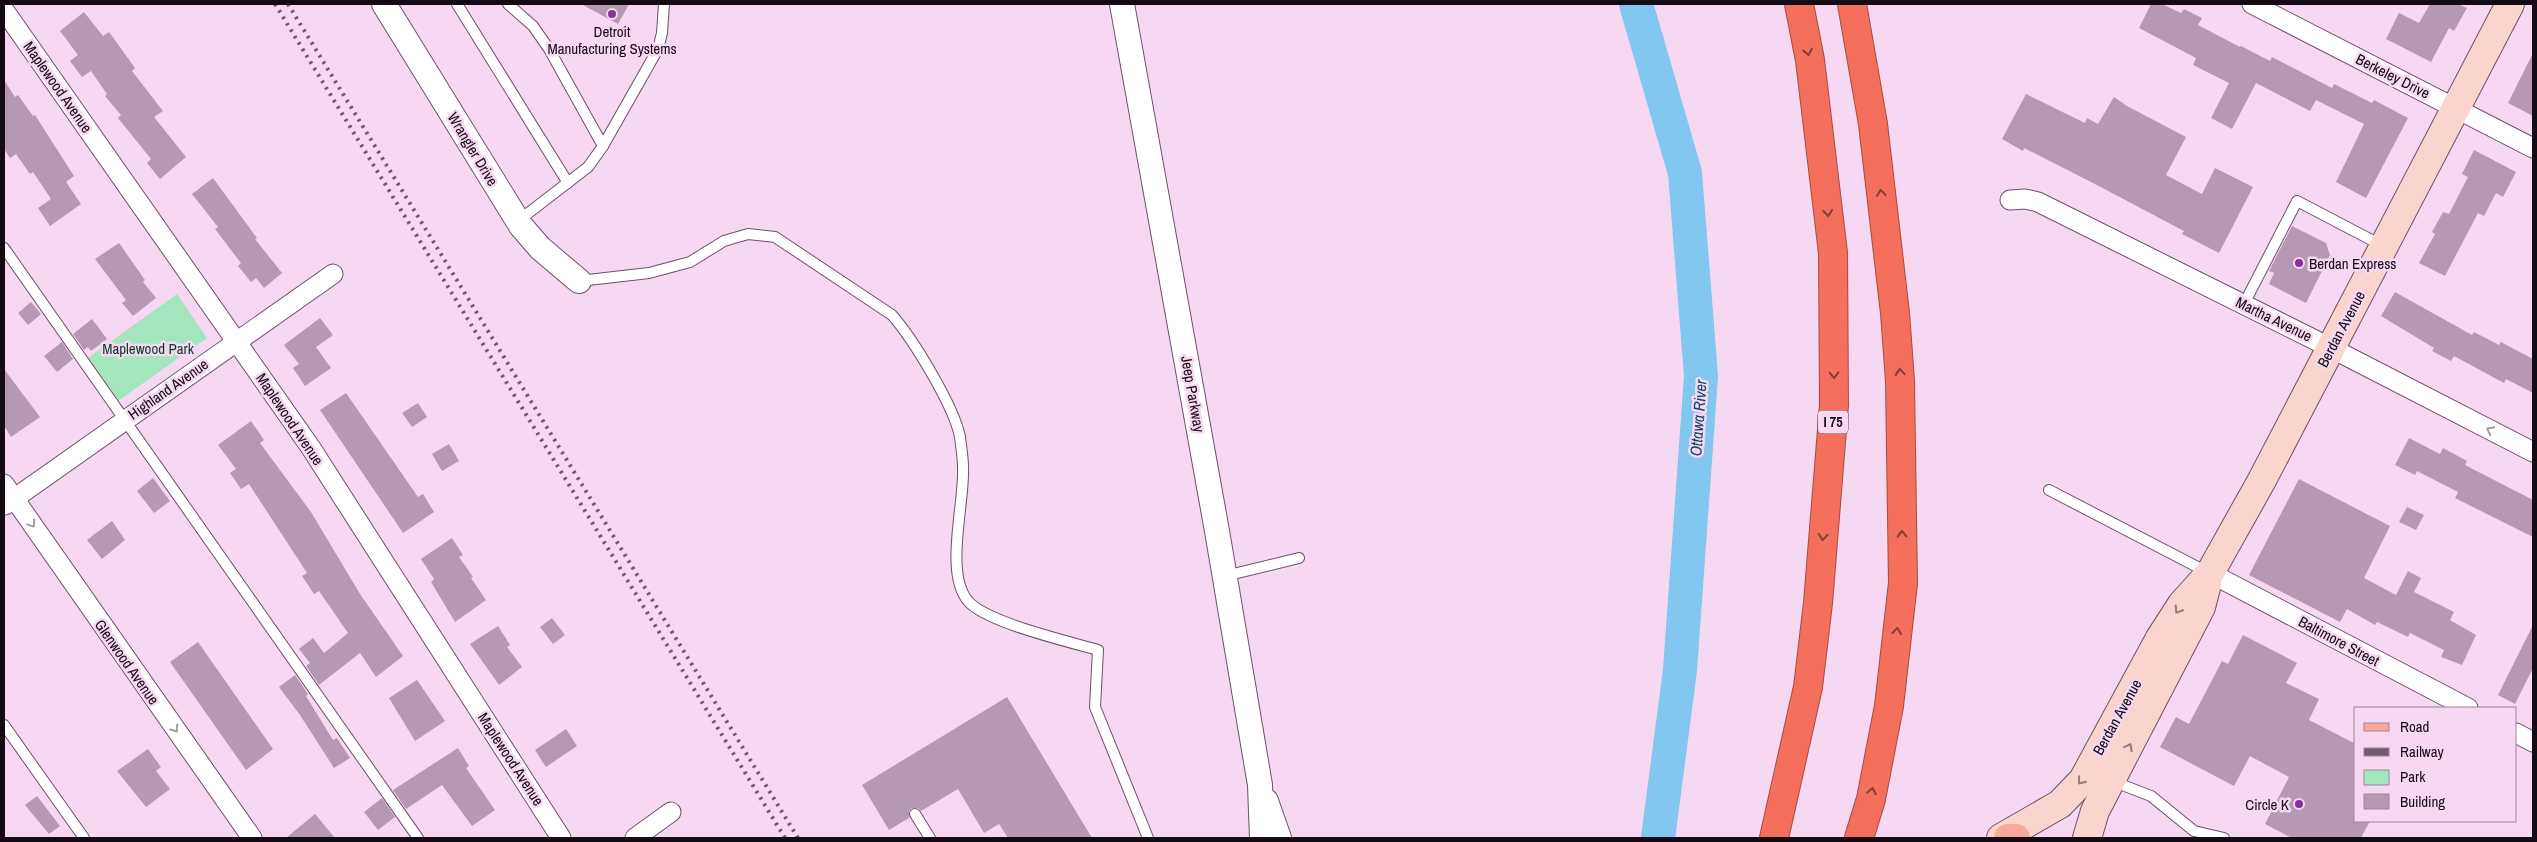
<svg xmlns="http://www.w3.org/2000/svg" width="2537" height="842" viewBox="0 0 2537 842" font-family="'Archivo Narrow',sans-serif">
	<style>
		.green { fill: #a3e6bd }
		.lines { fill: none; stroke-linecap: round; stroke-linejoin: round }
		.river { stroke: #81c7ef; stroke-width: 34 }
		.building { fill: #b599b2 }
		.service-casing { stroke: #6b5268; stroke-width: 12 }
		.minor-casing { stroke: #6b5268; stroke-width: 21 }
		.tertiary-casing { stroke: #6b5268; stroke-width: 26 }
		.secondary-casing { stroke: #6b5268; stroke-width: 30 }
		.primary-casing { stroke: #a64d43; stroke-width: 30 }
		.motorway-casing { stroke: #a64d43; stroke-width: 30 }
		.service { stroke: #fff; stroke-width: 10 }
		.minor { stroke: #fff; stroke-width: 19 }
		.tertiary { stroke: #fff; stroke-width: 24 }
		.secondary { stroke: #fcd4ce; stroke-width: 28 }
		.primary { stroke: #f8a99d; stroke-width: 28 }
		.motorway { stroke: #f4705c; stroke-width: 28 }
		.rail { stroke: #6e5c6c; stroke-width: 4; stroke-dasharray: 2.5 5; stroke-linecap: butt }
		.oneway { stroke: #843e38 }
		.oneway2 { stroke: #a19da1 }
		.oneway3 { stroke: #947a7a }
		.poi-dot { fill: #882f9b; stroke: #f6d8f2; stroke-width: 2 }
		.labels { text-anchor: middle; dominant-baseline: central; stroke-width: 5; stroke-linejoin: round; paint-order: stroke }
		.shield { fill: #f6d8f2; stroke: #584857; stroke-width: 1 }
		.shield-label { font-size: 14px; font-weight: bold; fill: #150b14 }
		.poi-label { font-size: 15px; fill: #150b14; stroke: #f6d8f2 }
		.street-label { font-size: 15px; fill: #150b14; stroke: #f6d8f2 }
		.park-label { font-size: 15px; fill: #043d23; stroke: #f6d8f2 }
		.water-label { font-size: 16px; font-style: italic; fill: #0d4761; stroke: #f6d8f2 }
	</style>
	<rect width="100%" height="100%" fill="#f6d8f2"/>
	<path class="green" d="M177,294L207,338L118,401L88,358Z"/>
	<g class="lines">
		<path class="river" d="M1636,4L1685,173L1701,376L1680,670L1658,838"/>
	</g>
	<g class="building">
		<path d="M581,4H629L618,24Z"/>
		<path d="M2151,4H2162L2181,13L2184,9L2202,18L2198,25L2240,47L2241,46L2270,61L2272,57L2332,88L2334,84L2372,103L2374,100L2408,118L2366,198L2336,182L2364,124L2316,100L2310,111L2256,83L2232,129L2211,118L2229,83L2193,65L2196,58L2139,28Z"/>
		<path d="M2430,4H2458L2467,8L2454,31L2449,28L2431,62L2386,39L2399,13L2419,23Z"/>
		<path d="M84,12L103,36L109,32L135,68L132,71L163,111L154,117L186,157L160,179L147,163L151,159L118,118L121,115L105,96L107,94L91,71L82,77L70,61L78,55L60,31Z"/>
		<path d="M2533,53V116L2508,103Z"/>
		<path d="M4,80L15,97L18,95L33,116L35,115L74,176L66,182L81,204L50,226L38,208L51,199L33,172L30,174L16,154L10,158L4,149Z"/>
		<path d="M2026,94L2085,123L2087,118L2098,124L2114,97L2127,106L2186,137L2166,175L2202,194L2215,168L2253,187L2219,253L2182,234L2184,231L2091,182L2024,148L2023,151L2002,139Z"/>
		<path d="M2474,150L2516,172L2503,197L2496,193L2484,216L2478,213L2445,276L2419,263L2435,234L2432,232L2443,212L2449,214L2468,177L2462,174Z"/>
		<path d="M213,178L257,238L255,239L282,273L264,288L256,278L251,282L238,266L241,263L215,229L218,227L192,194Z"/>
		<path d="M2292,226L2326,243L2330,255L2306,303L2269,284L2274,273L2269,271Z"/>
		<path d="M119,243L145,280L143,282L156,298L133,316L122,303L126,300L95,259Z"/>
		<path d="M2395,292L2472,335L2474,332L2499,345L2501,342L2533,359V393L2506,379L2504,383L2454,356L2451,361L2432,351L2434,348L2381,316Z"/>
		<path d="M31,302L41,314L28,325L18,313Z"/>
		<path d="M320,318L333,335L316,347L331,368L305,386L293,368L299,364L284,345Z"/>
		<path d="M92,319L107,339L91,351L88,347L84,350L73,334Z"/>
		<path d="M62,342L73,359L57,372L44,356Z"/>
		<path d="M4,369L40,417L11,437L4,426Z"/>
		<path d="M346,393L418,497L423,494L434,512L403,533L320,410Z"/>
		<path d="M418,403L427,417L412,427L402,413Z"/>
		<path d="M251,421L264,440L260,443L311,512L360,594L403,656L376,677L360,653L319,685L306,666L310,663L299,649L313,638L324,653L348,633L319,591L314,594L302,576L307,573L249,484L241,489L230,473L236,469L218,445Z"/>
		<path d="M2409,438L2440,454L2443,448L2467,461L2465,465L2533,500V537L2455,498L2458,492L2417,471L2415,475L2395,465Z"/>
		<path d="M449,444L459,461L442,471L432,454Z"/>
		<path d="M153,478L170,501L154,513L137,491Z"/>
		<path d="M2299,479L2390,526L2364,578L2396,595L2408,571L2421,578L2414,592L2454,612L2450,620L2476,635L2462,665L2441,657L2444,650L2410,633L2408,637L2377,622L2375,625L2347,609L2340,622L2249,575Z"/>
		<path d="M2407,507L2424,515L2416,530L2399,522Z"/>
		<path d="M112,521L125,540L102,559L87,540Z"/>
		<path d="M452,538L463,555L459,557L473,577L471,578L486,600L455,622L431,582L434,579L421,559Z"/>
		<path d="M552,618L565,635L553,644L540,627Z"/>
		<path d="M2533,625V668L2515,704L2498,695Z"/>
		<path d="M498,626L510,645L507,647L522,667L499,685L470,644Z"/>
		<path d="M2243,635L2297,663L2286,683L2319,699L2309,720L2356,744V821H2370L2361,838H2292L2265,824L2289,777L2250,756L2234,786L2160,747L2176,717L2189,724L2222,661L2228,664Z"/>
		<path d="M198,642L273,749L246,770L170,662Z"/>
		<path d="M295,675L308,694L306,696L333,740L337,738L350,758L334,768L300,715L279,687Z"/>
		<path d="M417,680L445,721L415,741L389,698Z"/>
		<path d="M1007,697L1092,838H1008L999,824L984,833L958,789L921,811L918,808H912L909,811V818L889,830L862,785Z"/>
		<path d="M566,729L577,746L546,767L535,750Z"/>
		<path d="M458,748L469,766L466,768L495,810L472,826L442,785L406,809L393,790Z"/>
		<path d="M148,749L161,767L156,771L170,789L146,807L117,771Z"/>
		<path d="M37,796L60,826L49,834L25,805Z"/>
		<path d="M382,798L395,817L378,830L364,812Z"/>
		<path d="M315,814L335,838H286Z"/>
	</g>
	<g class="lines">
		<defs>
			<g id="service">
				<path d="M457,4L568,183"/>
				<path d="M508,4L533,26L549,49L603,146L588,167L518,221"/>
				<path d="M603,146L658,49L662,33L664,4"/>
				<path d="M4,248L418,838"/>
				<path d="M579,281L649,273L690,262L724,241L748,234L775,237L892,315C913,339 954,406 960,437C961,447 963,457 963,467C965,502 944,573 968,601C985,622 1070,642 1098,650L1095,707L1148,838"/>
				<path d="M2244,304L2297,201L2383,246"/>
				<path d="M2049,490L2209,573"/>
				<path d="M1225,576L1299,558"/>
				<path d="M4,725L84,838"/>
				<path d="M2112,781L2151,796L2194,831L2224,838"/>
				<path d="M915,814L930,838"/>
			</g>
			<g id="minor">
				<path d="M2252,4L2533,148"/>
				<path d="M4,10L311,448L561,838"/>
				<path d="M2010,200L2025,199L2038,202L2331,348L2533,452"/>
				<path d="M4,484L252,838"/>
				<path d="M5,505L333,274"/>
				<path d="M2210,573L2468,708"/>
				<path d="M2516,733L2533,742"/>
				<path d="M635,838L671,812"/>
			</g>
			<g id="tertiary">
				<path d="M384,4L521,226L540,248L579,281"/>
				<path d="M1122,4L1217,531L1260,785L1262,838"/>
				<path d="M1266,801L1279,838"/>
			</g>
			<g id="secondary">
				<path d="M2001,838L2060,804L2083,780L2160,638L2182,604L2210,573L2262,480L2510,4"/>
				<path d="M2087,838L2095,811L2201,607L2207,584"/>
			</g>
			<path id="primary" d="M2008,838H2016"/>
			<g id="motorway">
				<path d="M1852,4L1873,124L1895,313L1900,381L1903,583L1889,706L1871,799L1859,838"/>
				<path d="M1774,838L1808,687L1818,603L1834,405L1833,253L1810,60L1799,4"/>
			</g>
		</defs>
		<use href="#service" class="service-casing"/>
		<use href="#minor" class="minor-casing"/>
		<use href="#tertiary" class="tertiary-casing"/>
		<use href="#secondary" class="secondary-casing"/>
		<use href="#primary" class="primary-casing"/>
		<use href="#motorway" class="motorway-casing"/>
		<use href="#service" class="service"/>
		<use href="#minor" class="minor"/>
		<use href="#tertiary" class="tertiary"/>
		<use href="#secondary" class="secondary"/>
		<use href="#primary" class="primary"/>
		<use href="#motorway" class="motorway"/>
		<g class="rail">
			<path d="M275,4L785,838"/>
			<path d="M288,4L798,838"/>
		</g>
	</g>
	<defs><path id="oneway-chevron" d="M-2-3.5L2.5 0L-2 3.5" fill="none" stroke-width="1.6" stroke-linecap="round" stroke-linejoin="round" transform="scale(1.25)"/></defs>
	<g class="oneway">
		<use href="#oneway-chevron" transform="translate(1808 52) rotate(79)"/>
		<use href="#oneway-chevron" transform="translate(1881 193) rotate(-97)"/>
		<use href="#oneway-chevron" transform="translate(1828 213) rotate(83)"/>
		<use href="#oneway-chevron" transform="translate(1900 372) rotate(-95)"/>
		<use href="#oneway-chevron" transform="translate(1834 375) rotate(89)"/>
		<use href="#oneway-chevron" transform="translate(1902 534) rotate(-91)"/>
		<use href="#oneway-chevron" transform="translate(1823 537) rotate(95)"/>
		<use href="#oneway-chevron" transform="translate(1897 631) rotate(-84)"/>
		<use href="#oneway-chevron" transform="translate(1872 791) rotate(-79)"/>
	</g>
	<g class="oneway2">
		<use href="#oneway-chevron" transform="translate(2490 430) rotate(-153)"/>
		<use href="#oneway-chevron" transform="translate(32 524) rotate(56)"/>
		<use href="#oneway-chevron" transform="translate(175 729) rotate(55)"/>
	</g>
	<g class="oneway3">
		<use href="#oneway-chevron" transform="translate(2178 610) rotate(123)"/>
		<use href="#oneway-chevron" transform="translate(2129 747) rotate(-62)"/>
		<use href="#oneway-chevron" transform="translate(2081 781) rotate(128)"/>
	</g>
	<g class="poi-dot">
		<circle cx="612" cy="14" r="5"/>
		<circle cx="2299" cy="263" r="5"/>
		<circle cx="2299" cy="804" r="5"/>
	</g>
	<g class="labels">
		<rect class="shield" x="1818" y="410.5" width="30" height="23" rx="4"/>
		<g class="shield-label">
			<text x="1833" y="422">I 75</text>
		</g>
		<g class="poi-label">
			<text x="612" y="31">Detroit<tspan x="612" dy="17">Manufacturing Systems</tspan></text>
			<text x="2309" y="263" text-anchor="start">Berdan Express</text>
			<text x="2289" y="804" text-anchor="end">Circle K</text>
		</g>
		<g class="street-label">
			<text transform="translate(2393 76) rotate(27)">Berkeley Drive</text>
			<text transform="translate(58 87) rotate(55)">Maplewood Avenue</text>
			<text transform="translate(473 149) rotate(59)">Wrangler Drive</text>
			<text transform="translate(2274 319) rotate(26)">Martha Avenue</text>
			<text transform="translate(2341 329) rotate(-62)">Berdan Avenue</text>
			<text transform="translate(168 389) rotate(-35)">Highland Avenue</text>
			<text transform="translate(1193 394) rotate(80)">Jeep Parkway</text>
			<text transform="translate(290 419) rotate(56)">Maplewood Avenue</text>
			<text transform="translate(2339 641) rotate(28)">Baltimore Street</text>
			<text transform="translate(127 662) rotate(55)">Glenwood Avenue</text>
			<text transform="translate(2117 717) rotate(-61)">Berdan Avenue</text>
			<text transform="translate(511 759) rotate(57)">Maplewood Avenue</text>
		</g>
		<g class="park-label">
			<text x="148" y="348">Maplewood Park</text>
		</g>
		<g class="water-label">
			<text transform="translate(1698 418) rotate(-86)">Ottawa River</text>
		</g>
	</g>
	<rect width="2537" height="842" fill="none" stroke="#150b14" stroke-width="10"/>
	<rect x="2354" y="707" width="162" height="115" fill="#f6d8f2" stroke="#9c8699"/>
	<rect x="2364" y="723" width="25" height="8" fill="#f8a99d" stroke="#9c8699"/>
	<text x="2400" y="732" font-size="15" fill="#150b14">Road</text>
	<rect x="2364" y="748" width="25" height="8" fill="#6e5c6c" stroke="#9c8699"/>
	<text x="2400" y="757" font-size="15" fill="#150b14">Railway</text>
	<rect x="2364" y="770" width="25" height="15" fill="#a3e6bd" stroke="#9c8699"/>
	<text x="2400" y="782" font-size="15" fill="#150b14">Park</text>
	<rect x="2364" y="794" width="25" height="15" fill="#b599b2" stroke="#9c8699"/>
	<text x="2400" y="807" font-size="15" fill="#150b14">Building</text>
</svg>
